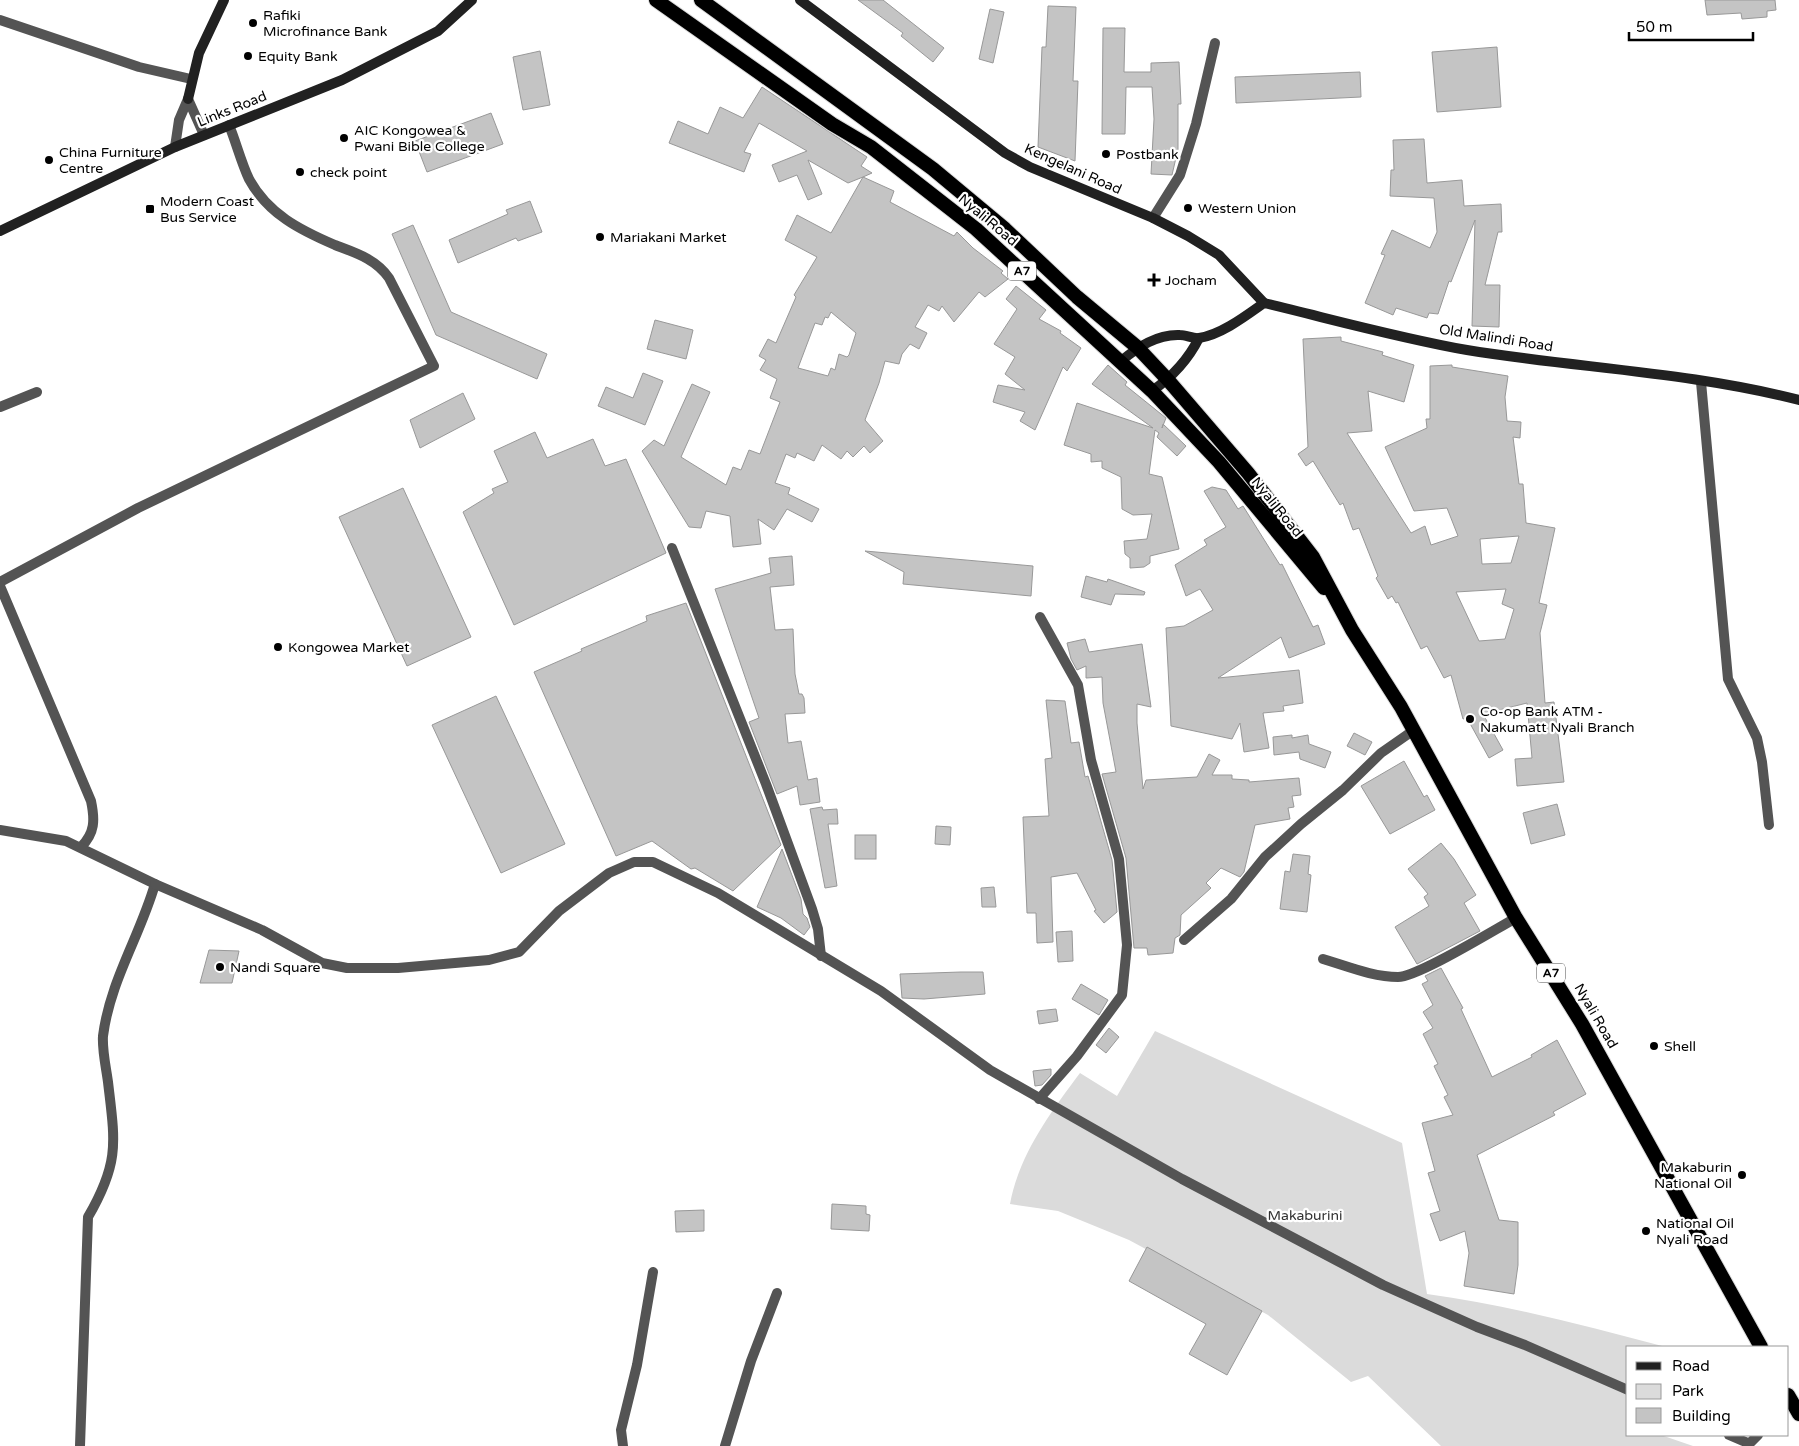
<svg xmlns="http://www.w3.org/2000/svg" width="1799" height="1446" viewBox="0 0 1799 1446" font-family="'Varela Round',sans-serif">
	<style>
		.green { fill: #dbdbdb }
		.building { fill: #c4c4c4; stroke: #989898; fill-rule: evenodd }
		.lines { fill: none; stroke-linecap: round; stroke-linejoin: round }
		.trunk-casing { stroke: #dbdbdb; stroke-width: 16 }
		.minor { stroke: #545454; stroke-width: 10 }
		.tertiary { stroke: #545454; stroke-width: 10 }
		.secondary { stroke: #212121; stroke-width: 10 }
		.trunk { stroke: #000; stroke-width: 14 }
		.poi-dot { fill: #000; stroke: #fff; stroke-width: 2 }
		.labels { text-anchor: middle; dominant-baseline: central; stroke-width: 4.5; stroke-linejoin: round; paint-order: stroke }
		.shield { fill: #fff; stroke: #4c4c4c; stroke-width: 1 }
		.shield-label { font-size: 12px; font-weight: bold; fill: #000 }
		.poi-label { font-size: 14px; fill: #000; stroke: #fff; text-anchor: start }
		.street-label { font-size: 14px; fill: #000; stroke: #fff }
		.park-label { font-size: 14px; fill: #323232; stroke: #fff }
	</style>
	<rect width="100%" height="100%" fill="#fff"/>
	<path class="green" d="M1155,1031L1402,1143L1427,1294C1508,1305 1587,1326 1666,1347H1628V1435H1661L1693,1446H1441L1368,1376L1351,1382L1268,1315L1129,1240L1058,1211L1010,1204C1019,1155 1050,1113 1080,1073L1117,1096Z"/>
	<g class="building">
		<path d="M858,0H883L944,48L933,62L901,36L903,33Z"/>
		<path d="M1705,0H1775L1776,10L1767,11V17L1742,19L1741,13L1707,15Z"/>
		<path d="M1048,6L1076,7L1073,81H1078L1075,161L1038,147L1042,47H1046Z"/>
		<path d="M990,9L1004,12L993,63L979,59Z"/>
		<path d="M1103,28H1125L1124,72H1151V63L1179,62L1181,104H1178V149L1172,175L1151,174L1154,119L1152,87H1126L1125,134H1102Z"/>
		<path d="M1497,47L1501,107L1437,112L1432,52Z"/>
		<path d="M540,51L550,105L523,110L513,57Z"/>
		<path d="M1360,72L1361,97L1236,103L1235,77Z"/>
		<path d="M762,87L867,157L861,166L872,173L863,177L894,191L890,202L954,236L957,232L973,248L1003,271L1001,273L1008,279L985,297L979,292L954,322L942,306L939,311L928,305L915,327L927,333L919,349L910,344L902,354L899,364L885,361L879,383L865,420L883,441L870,453L864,446L853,457L847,451L841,459L822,445L814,461L797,453L795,458L786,454L775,483L790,488L788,494L819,509L812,522L787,509L774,530L758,519L761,544L733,547L730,516L706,511L701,528L689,527L642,451L654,440L664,446L692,384L710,392L681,457L726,485L733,467L741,470L749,450L760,454L780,402L770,398L777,379L760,370L766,360L759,356L768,339L776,343L796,297L794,295L817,257L785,240L797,215L831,233L863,177L848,183L808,160L822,194L808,200L797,175L779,182L772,165L807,151L759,123L744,152L751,154L744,172L669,143L678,121L708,134L720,107L743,118ZM831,312L856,333L849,355L847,357L839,354L835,370L831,368L828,376L798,368L815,323L822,325L825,317L828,318Z"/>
		<path d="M491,113L503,144L427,172L415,141Z"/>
		<path d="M1424,139L1427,183L1462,180L1464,206L1501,204L1502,232H1498L1485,285H1500L1499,327L1472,326L1475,220L1451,282L1449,281L1438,314L1429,313L1427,318L1396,308L1393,315L1365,303L1385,255L1381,254L1392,230L1430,248L1437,232L1434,198L1390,196L1391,170H1394L1393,140Z"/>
		<path d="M530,201L542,232L518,241L516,238L458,263L449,240L508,214L506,210Z"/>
		<path d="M413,225L451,312L547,354L537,379L436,335L392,234Z"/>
		<path d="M1016,286L1046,310L1039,319L1061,331L1060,333L1081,348L1067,371L1063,367L1035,430L1020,421L1025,412L993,402L998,385L1025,390L1005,374L1015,357L994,344L1017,309L1006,299Z"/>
		<path d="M655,320L693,330L686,359L647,349Z"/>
		<path d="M1341,337V341L1383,352L1382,355L1414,365L1404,402L1368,391L1372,431L1347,433L1411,533L1425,526L1431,545L1458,536L1447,508L1414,511L1385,447L1427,428L1426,419H1430V366L1452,365V367L1508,376L1505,397L1507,421L1521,422L1520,438L1513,437L1519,484H1523L1526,523L1555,528L1539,603L1547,605L1540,633L1545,703L1554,702L1564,782L1517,786L1515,759L1532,758L1527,703L1483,714L1503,750L1489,758L1467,718L1463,719L1451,675L1444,678L1427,646L1421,649L1398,602L1396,603L1392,596L1388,599L1376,578L1378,576L1359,528L1353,530L1343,503L1340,505L1313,461L1306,466L1298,454L1308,447L1303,339ZM1519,536L1511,563L1482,564L1480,539ZM1506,589L1502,604L1514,609L1505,639L1479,641L1456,592Z"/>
		<path d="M1108,365L1127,382L1125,385L1166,418L1162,428L1163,424L1186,446L1177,456L1157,437L1159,433L1155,430L1149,474L1162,477L1179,549L1150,556V563L1144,567L1130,568V558L1125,554L1124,541L1147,539L1152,514L1133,515L1122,509L1121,477L1102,468V461L1091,462V454L1064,445L1077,403L1153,428L1092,384Z"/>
		<path d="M643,373L663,381L645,425L598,406L606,387L633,398Z"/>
		<path d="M463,393L475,419L420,448L410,420Z"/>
		<path d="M535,432L547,458L593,439L605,466L626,459L666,553L514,625L463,512L494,493L492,489L508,482L494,451Z"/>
		<path d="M1212,487L1226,490L1238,509L1243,506L1280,565L1282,564L1313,627L1318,625L1325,644L1289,658L1281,637L1218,678L1299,670L1303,703L1283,706L1284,711L1263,713L1269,748L1244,752L1240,723L1232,739L1171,726L1166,628L1184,626L1213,610L1200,589L1186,596L1175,565L1207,545L1204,540L1226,527L1204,491Z"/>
		<path d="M403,488L471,637L407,666L339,517Z"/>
		<path d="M865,551L1033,566L1031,596L903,584L904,572Z"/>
		<path d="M792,556L794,585L770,587L775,630L793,629L795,674L799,694H802L804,698L805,713L785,714L788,743L801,741L808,780L817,778L820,802L800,805L797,786L777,794L749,722L759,718L715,589L771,573L769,558Z"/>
		<path d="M1086,576L1107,582L1108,579L1145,592L1144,595L1115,594L1111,605L1081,597Z"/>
		<path d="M686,603L781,845L733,891L695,868L691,869L652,841L616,856L534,672L582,651L581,649L647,621L646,616Z"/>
		<path d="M1085,639L1089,652L1142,644L1151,707L1137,704V723L1143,789L1146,780L1197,777L1209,754L1220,760L1212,775H1232V779L1249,780V782L1299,778L1301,795L1292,796L1294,807L1288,808L1290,819L1255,825L1244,872L1240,877L1221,868L1206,883L1211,888L1181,915L1180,935L1175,938L1173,953L1148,955L1147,948H1134L1126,858L1102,774L1116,772L1103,703L1102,677L1086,678V666L1077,670L1071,659L1067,643Z"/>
		<path d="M496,696L565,844L501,873L432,725Z"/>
		<path d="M1046,700L1065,701L1071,743L1079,742L1085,777L1088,776L1112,860L1117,912L1104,923L1094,911L1096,910L1077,873L1051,877L1053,942L1037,943L1036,913H1027L1023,817L1049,816L1045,759L1052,758Z"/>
		<path d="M1354,733L1372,742L1365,755L1347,746Z"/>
		<path d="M1292,735V738L1308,735L1309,744L1331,752L1325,768L1300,759L1299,752L1274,755L1273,737Z"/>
		<path d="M1404,761L1424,797L1427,795L1435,810L1390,834L1361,786Z"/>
		<path d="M1557,804L1565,835L1531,844L1523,813Z"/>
		<path d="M822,807L823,810L837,809L838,824H828L837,886L825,888L810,809Z"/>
		<path d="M936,826L951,827L950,845L935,844Z"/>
		<rect x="855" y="835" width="21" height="24"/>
		<path d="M1441,843L1454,859L1476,895L1464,903L1480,931L1417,964L1395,927L1429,906L1424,897L1428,894L1408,869Z"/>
		<path d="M782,849L801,899L803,914L807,918L810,927L804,935L781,918L757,907Z"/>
		<path d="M1293,854L1310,856L1308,874L1311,875L1307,912L1280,909L1285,871L1290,872Z"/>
		<path d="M994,887L996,907H982L981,888Z"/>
		<path d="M1072,931L1073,961L1058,962L1056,932Z"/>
		<path d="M209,950L239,951L232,983H200Z"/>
		<path d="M1441,968L1463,1008L1461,1009L1492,1077L1532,1057L1531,1055L1557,1040L1586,1094L1553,1112L1555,1115L1477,1155L1499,1220L1518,1222V1265L1514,1294L1464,1286L1469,1253L1465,1231L1440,1241L1430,1214L1440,1211L1428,1173L1435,1171L1422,1123L1453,1115L1444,1097L1448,1095L1434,1066L1438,1064L1423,1034L1433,1028L1423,1012L1433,1005L1422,984L1428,981L1425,976Z"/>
		<path d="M961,972H983L985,994L924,999L902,998L900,974Z"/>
		<path d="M1081,984L1108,1000L1099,1015L1072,999Z"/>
		<path d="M1056,1009L1058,1021L1039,1024L1037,1011Z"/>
		<path d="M1109,1028L1119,1037L1106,1053L1096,1045Z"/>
		<path d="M1051,1069V1075L1042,1085L1035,1086L1033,1071Z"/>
		<path d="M832,1204L866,1206V1214L870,1215L869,1231L831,1229Z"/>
		<path d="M704,1210V1231L676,1232L675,1211Z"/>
		<path d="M1147,1247L1262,1311L1227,1375L1189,1354L1206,1324L1129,1281Z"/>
	</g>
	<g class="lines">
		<defs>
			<g id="trunk">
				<path d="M656,0L832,124L871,147L976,229L1152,391L1219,462L1324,588"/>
				<path d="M701,0L933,169L1005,229L1077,297L1137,347L1168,380L1248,473L1313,557L1352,630L1401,707L1516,918L1582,1024L1761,1347"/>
				<path d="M1788,1395L1799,1414"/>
			</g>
		</defs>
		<use href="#trunk" class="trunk-casing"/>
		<g class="minor">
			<path d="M0,20L139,67L191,79"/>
			<path d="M1153,218L1180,175L1196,124L1215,43"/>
			<path d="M1701,382L1728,679L1757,738L1762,762L1769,825"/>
			<path d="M0,407L37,392"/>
			<path d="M672,548L766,784L812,909L818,929L821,956"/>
			<path d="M0,582L138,508L434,366L389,278C376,259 356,253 335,245C300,230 268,214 249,179C241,162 236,142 229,125"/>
			<path d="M0,586L91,801C95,820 95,833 81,847"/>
			<path d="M0,830L66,841L155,884C140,936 110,981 103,1036C102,1050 106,1067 108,1082C115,1142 120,1162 88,1217L80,1446"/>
			<path d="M155,884L262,930L322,963L347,968H398L489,960L519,952L559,911L609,873L634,862H653L718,893L881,991L990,1070L1182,1179L1383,1285L1477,1327L1525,1345L1628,1390"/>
			<path d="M1184,940L1231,899L1265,857L1301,824L1343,790L1381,753L1414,730"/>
			<path d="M1323,959C1347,966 1373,977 1398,977C1418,977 1494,930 1516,918"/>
			<path d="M1039,1099L1077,1056L1122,995L1127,945L1119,859L1091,760L1078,685L1040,617"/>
			<path d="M1729,1435L1748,1443"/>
			<path d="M623,1446L621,1430L637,1365L653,1272"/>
			<path d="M725,1446L751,1361L777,1293"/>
			<path d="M1747,1446L1758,1435"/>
		</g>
		<g class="tertiary">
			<path d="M188,99L204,135"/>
			<path d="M175,147L179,120L188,99"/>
		</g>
		<g class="secondary">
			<path d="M800,0L1005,153L1030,167L1153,218L1188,236L1219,255L1264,303"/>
			<path d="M188,99L199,53L224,0"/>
			<path d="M0,231L175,147L342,80L438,31L472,0"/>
			<path d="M1121,361C1138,347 1157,334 1180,335C1186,335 1194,339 1199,338C1221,335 1247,315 1264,303C1331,319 1399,338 1467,350C1577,368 1691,372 1799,400"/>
			<path d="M1152,391C1172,377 1188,360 1199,338"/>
		</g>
		<use href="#trunk" class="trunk"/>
	</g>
	<g class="poi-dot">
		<circle cx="253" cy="23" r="5"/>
		<circle cx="248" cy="56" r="5"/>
		<circle cx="344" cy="138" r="5"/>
		<circle cx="1106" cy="154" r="5"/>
		<circle cx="49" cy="160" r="5"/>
		<circle cx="300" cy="172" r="5"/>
		<circle cx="1188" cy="208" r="5"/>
		<rect x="145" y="204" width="10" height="10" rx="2.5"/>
		<circle cx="600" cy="237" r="5"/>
		<path d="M1151.5 272.5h5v5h5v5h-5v5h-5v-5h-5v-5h5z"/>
		<circle cx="278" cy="647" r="5"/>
		<circle cx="1470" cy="719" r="5"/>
		<circle cx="220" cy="967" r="5"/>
		<circle cx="1654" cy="1046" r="5"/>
		<circle cx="1742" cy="1175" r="5"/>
		<circle cx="1646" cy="1231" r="5"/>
	</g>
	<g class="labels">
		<g class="shield">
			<rect x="1008" y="261.5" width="28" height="19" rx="4"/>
			<rect x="1537" y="963.5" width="28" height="19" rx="4"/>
		</g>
		<g class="shield-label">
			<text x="1022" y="271">A7</text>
			<text x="1551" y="973">A7</text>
		</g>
		<g class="poi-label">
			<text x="263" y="15">Rafiki<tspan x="263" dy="16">Microfinance Bank</tspan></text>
			<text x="258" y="56">Equity Bank</text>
			<text x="354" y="130">AIC Kongowea &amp;<tspan x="354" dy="16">Pwani Bible College</tspan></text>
			<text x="59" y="152">China Furniture<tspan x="59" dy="16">Centre</tspan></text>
			<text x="1116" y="154">Postbank</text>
			<text x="310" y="172">check point</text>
			<text x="160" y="201">Modern Coast<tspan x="160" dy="16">Bus Service</tspan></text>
			<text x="1198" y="208">Western Union</text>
			<text x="610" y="237">Mariakani Market</text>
			<text x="1165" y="280">Jocham</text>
			<text x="288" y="647">Kongowea Market</text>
			<text x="1480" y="711">Co-op Bank ATM -<tspan x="1480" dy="16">Nakumatt Nyali Branch</tspan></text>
			<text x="230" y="967">Nandi Square</text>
			<text x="1664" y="1046">Shell</text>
			<text x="1732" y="1167" text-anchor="end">Makaburin<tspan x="1732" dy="16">National Oil</tspan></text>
			<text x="1656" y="1223">National Oil<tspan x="1656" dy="16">Nyali Road</tspan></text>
		</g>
		<g class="street-label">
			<text transform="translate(232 109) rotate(-22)">Links Road</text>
			<text transform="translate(1073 169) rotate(24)">Kengelani Road</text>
			<text transform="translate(988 220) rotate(40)">Nyali Road</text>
			<text transform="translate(1496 338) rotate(9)">Old Malindi Road</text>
			<text transform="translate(1277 507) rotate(51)">Nyali Road</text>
			<text transform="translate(1596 1016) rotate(60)">Nyali Road</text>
		</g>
		<g class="park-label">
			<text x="1305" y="1215">Makaburini</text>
		</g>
	</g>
	<rect x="1626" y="1346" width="162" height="90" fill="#ffffff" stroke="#999999"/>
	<rect x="1636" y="1362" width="25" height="8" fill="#212121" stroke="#999999"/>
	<text x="1672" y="1371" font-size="15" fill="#000000">Road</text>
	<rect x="1636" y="1384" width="25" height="15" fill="#dbdbdb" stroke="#999999"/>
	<text x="1672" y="1396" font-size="15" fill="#000000">Park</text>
	<rect x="1636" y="1408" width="25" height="15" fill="#c4c4c4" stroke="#999999"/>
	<text x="1672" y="1421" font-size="15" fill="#000000">Building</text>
	<path d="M1629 32v8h124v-8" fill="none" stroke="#000000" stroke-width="2.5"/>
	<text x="1636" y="32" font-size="15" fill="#000000" stroke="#ffffff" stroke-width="4" paint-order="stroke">50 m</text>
</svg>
